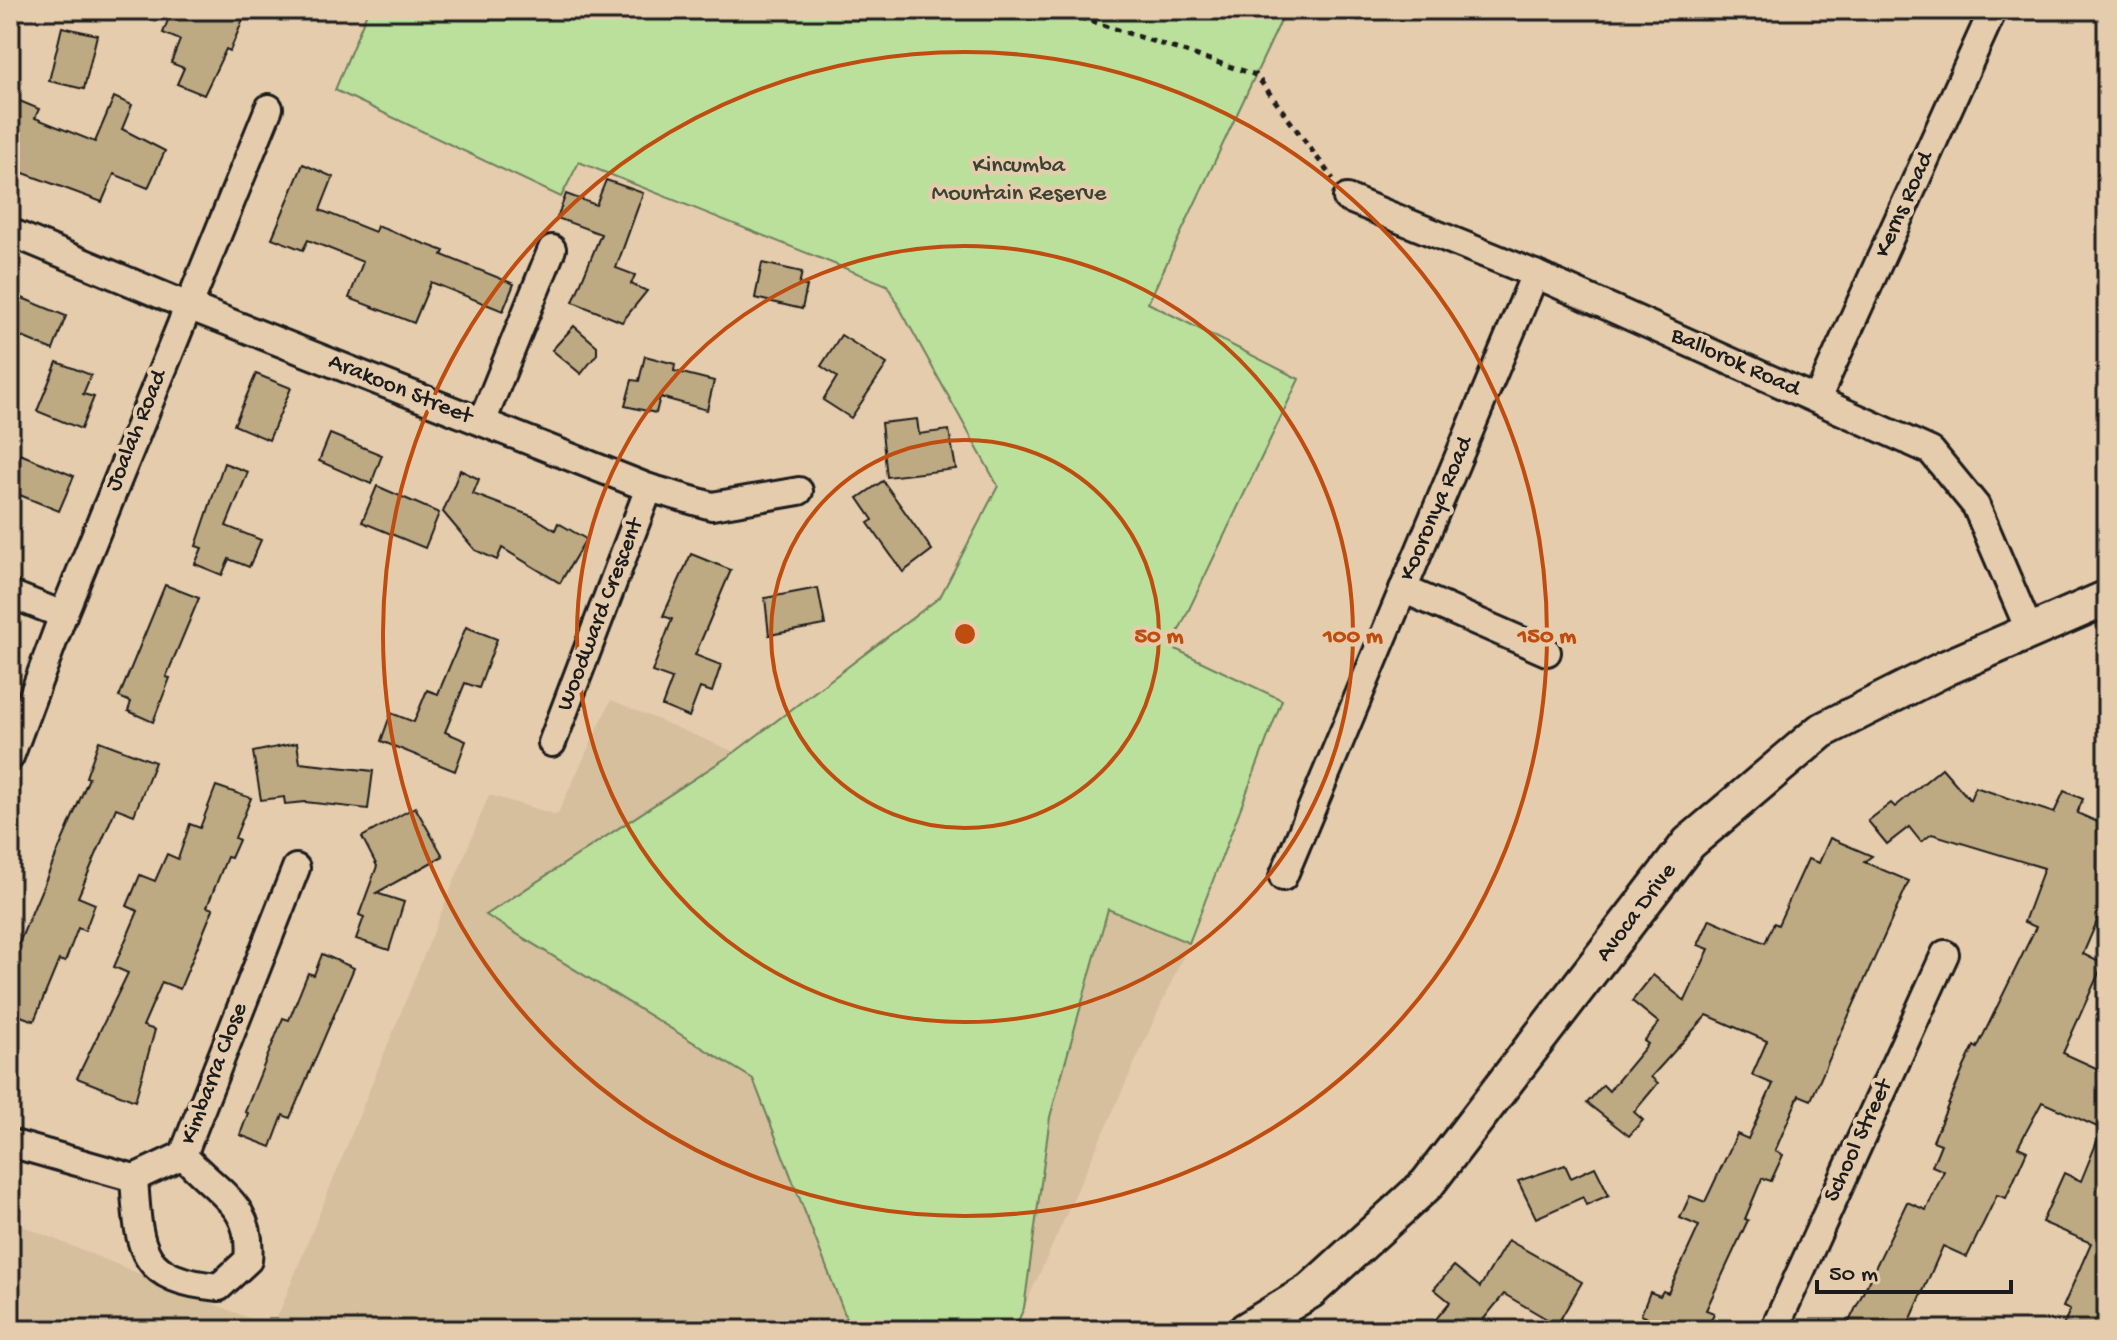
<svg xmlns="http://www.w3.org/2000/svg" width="2117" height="1340" viewBox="0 0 2117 1340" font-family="'Gochi Hand',sans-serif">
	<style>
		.built { fill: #d5bf9d }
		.green { fill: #bbe09b; stroke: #6c7e5c; stroke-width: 2 }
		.building { fill: #beaa82; stroke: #1c1c1c; stroke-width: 2 }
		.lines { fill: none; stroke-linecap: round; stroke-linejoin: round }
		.minor-casing { stroke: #1c1c1c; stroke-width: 32 }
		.major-casing { stroke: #1c1c1c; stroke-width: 40 }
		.path { stroke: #1c1c1c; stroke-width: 5; stroke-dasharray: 6 6; stroke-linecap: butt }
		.minor { stroke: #e5ccad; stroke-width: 26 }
		.major { stroke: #e5ccad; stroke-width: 34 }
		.ring { fill: none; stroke: #bf4d0f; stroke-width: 4 }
		.labels { text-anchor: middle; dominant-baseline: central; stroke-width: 8; stroke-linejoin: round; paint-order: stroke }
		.park-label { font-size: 24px; fill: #3c4335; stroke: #e5ccad }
		.street-label { font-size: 24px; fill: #1c1c1c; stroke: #e5ccad }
		.centre { fill: #bf4d0f; stroke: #e5ccad; stroke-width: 4 }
		.ring-label { font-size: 24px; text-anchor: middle; font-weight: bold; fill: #bf4d0f; stroke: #e5ccad; stroke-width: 8; stroke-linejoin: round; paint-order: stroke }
	</style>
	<rect width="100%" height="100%" fill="#e5ccad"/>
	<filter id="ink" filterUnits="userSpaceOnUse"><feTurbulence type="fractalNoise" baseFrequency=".0125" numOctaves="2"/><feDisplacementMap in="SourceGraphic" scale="16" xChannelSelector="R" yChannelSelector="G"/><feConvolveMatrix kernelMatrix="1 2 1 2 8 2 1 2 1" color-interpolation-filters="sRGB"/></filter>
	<g filter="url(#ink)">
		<path class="built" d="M611,700L1189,943L1014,1330H752L735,1322L730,1330H10V1221L273,1328L489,795L557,815Z"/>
		<path class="green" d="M368,10H1286L1148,303L1299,379L1171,647L1282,700L1189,943L1108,909L1050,1117L1024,1308L1014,1330H851L753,1079L486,915L735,752L940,597L998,486L887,285L579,162L561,197L335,90Z"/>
		<g class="building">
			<path d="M172,10H247L230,51L226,49L204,95L177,84L184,68L171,63L180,40L163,33Z"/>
			<path d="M62,27L97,35L84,89L49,81Z"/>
			<path d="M10,97L39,109L35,118L95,142L114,97L132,105L122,129L165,151L148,188L114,174L102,202L10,168Z"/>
			<path d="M303,164L333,177L320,210L375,232L377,226L444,251L442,255L514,284L503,311L431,282L414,323L349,298L363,262L308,240L303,250L272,238Z"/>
			<path d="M606,180L643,193L616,268L635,275L631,284L647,291L622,322L573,302L601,234L557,218L566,194L596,205Z"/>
			<path d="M762,263L802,272L799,285L807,286L802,309L755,298Z"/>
			<path d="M10,293L66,316L53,350L10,332Z"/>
			<path d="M574,326L597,346V354L581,374L552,350Z"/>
			<path d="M841,335L887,364L851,418L823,400L837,377L821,366Z"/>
			<path d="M645,356L675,364L674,371L714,381L707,410L660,397L656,413L625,406L632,380L639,381Z"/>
			<path d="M57,362L91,375L83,394L94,397L81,429L37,411Z"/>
			<path d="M256,374L291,388L269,440L234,425Z"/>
			<path d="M917,419L919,434L949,430L956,469L887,477L881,423Z"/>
			<path d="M330,434L382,455L371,484L319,461Z"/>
			<path d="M20,454L74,476L59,511L10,491V478Z"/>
			<path d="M224,463L248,472L226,526L261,540L249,567L229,559L222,575L195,564L202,548L196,546Z"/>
			<path d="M460,470L479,479L473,494L534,517L555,530L558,523L586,539L560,583L502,548L497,560L475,550L443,512Z"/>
			<path d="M883,481L932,550L903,572L868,523L873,520L858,498Z"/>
			<path d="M377,486L439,513L425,548L362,522Z"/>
			<path d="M691,554L731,570L695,655L721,665L712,692L700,688L689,717L662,706L672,679L652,672L672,619L663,616Z"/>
			<path d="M165,585L199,598L166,677L170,678L153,722L128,711L131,702L119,697Z"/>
			<path d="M818,588L825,625L769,635L765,598Z"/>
			<path d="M466,627L497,639L479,688L465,683L445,732L466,741L455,771L381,741L391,713L414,722L427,690L438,694Z"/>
			<path d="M99,741L155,762L134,815L116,808L78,897L95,904L85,931L78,928L65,962L59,960L34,1021L10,1012V964L89,778L86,777Z"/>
			<path d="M297,743L300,763L373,771L368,809L305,802L285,804L284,797L261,800L253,752Z"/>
			<path d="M1942,768L1970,800L1975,787L2054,813L2064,791L2083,799L2077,813L2107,826V898L2083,954L2103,964L2063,1053L2107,1073V1275L2100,1291L2107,1294V1330H2061L2070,1310L2063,1307L2091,1243L2042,1222L2064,1173L2081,1181L2102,1129L2042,1102L2018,1147L2027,1151L2006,1198L1997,1195L1967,1257L1943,1246L1906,1330H1845L1907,1202L1926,1210L1944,1171L1932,1166L1941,1144L1933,1141L1964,1067L1974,1046L1977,1048L2036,927L2024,922L2044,868L1932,834L1921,842L1909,827L1887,844L1868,821L1891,803L1895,807Z"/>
			<path d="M216,786L251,798L235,838L239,840L231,858L227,857L207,907L213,909L180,989L162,982L143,1026L155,1030L135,1101L77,1078L128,973L114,967L138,911L127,906L140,875L155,881L167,854L178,859L190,824L200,828Z"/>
			<path d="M415,807L443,856L376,893L404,902L389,950L356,939L364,917L359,915L377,866L362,837Z"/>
			<path d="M1830,838L1872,856L1864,862L1909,881L1811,1100L1799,1095L1775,1151L1783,1155L1771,1181L1762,1178L1745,1219L1748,1220L1706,1310L1714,1313L1707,1330H1645L1650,1319L1641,1315L1650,1292L1660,1296L1663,1291L1668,1293L1699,1226L1680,1218L1690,1196L1705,1202L1737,1134L1748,1139L1773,1084L1752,1075L1767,1041L1707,1015L1651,1077L1658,1083L1634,1112L1643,1120L1629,1136L1587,1103L1603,1085L1609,1091L1648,1044L1644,1041L1659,1023L1632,1001L1653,975L1685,1001L1709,949L1698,945L1710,919L1765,943L1774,923L1778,925L1808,859L1819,863Z"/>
			<path d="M322,954L354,968L290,1118L283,1115L271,1147L240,1135L248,1113L245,1112L283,1018L289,1020L308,973L314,975Z"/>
			<path d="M1565,1165L1571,1178L1595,1167L1609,1195L1586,1205L1583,1197L1536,1218L1518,1181Z"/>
			<path d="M1508,1240L1582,1282L1557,1325L1504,1294L1478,1326L1473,1321L1466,1330H1427L1450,1302L1434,1289L1454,1266L1480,1287Z"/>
		</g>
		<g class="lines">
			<defs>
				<g id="minor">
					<path d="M1347,198L1535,274L1931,451L1976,506L2030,632"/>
					<path d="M10,232L188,306L649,488L712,506L799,491"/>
					<path d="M1817,399L1993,10"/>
					<path d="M482,422L552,249"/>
					<path d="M1403,589L1547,652"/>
					<path d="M10,594L63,615"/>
					<path d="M552,743L649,488"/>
					<path d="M10,757L63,615L269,108"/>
					<path d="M1283,877L1535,274"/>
					<path d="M10,1143L134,1178L183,1155L296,868"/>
					<path d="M134,1178C139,1249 138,1280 219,1287L248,1260C254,1204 217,1194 183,1155"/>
					<path d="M1774,1330L1945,954"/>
				</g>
				<path id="major" d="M1246,1330L1310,1291L1427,1184L1689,843L1821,731L1946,668L2107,598"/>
			</defs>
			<use href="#minor" class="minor-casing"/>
			<use href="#major" class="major-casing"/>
			<path class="path" d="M1057,10L1256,75L1333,179"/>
			<use href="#minor" class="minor"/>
			<use href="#major" class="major"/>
		</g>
	</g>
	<g class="ring">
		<circle cx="965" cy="634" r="194"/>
		<circle cx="965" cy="634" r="388"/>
		<circle cx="965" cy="634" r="582"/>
	</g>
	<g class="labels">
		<g class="park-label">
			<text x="1019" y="166">Kincumba<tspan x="1019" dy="28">Mountain Reserve</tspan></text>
		</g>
		<g class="street-label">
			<text transform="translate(1905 205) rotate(-66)">Kerns Road</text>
			<text transform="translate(1735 363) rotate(24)">Ballorok Road</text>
			<text transform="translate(400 390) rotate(22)">Arakoon Street</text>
			<text transform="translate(137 431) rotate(-68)">Joalah Road</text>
			<text transform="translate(1437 509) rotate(-67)">Kooronya Road</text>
			<text transform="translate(601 615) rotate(-69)">Woodward Crescent</text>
			<text transform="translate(1637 913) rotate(-53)">Avoca Drive</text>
			<text transform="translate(215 1074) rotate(-69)">Kimbarra Close</text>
			<text transform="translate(1859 1141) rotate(-65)">School Street</text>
		</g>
	</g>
	<circle cx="965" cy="634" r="12" class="centre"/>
	<g class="ring-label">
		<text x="1159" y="642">50 m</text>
		<text x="1353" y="642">100 m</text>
		<text x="1547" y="642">150 m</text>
	</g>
	<rect width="2117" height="1340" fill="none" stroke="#e5ccad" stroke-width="40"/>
	<rect x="20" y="20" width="2077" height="1300" fill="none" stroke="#1c1c1c" stroke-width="3" filter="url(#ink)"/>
	<path d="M1817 1280v12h194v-12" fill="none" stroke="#1c1c1c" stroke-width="4"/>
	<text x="1829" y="1280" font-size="24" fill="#1c1c1c" stroke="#e5ccad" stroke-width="6" paint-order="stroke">50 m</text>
</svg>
